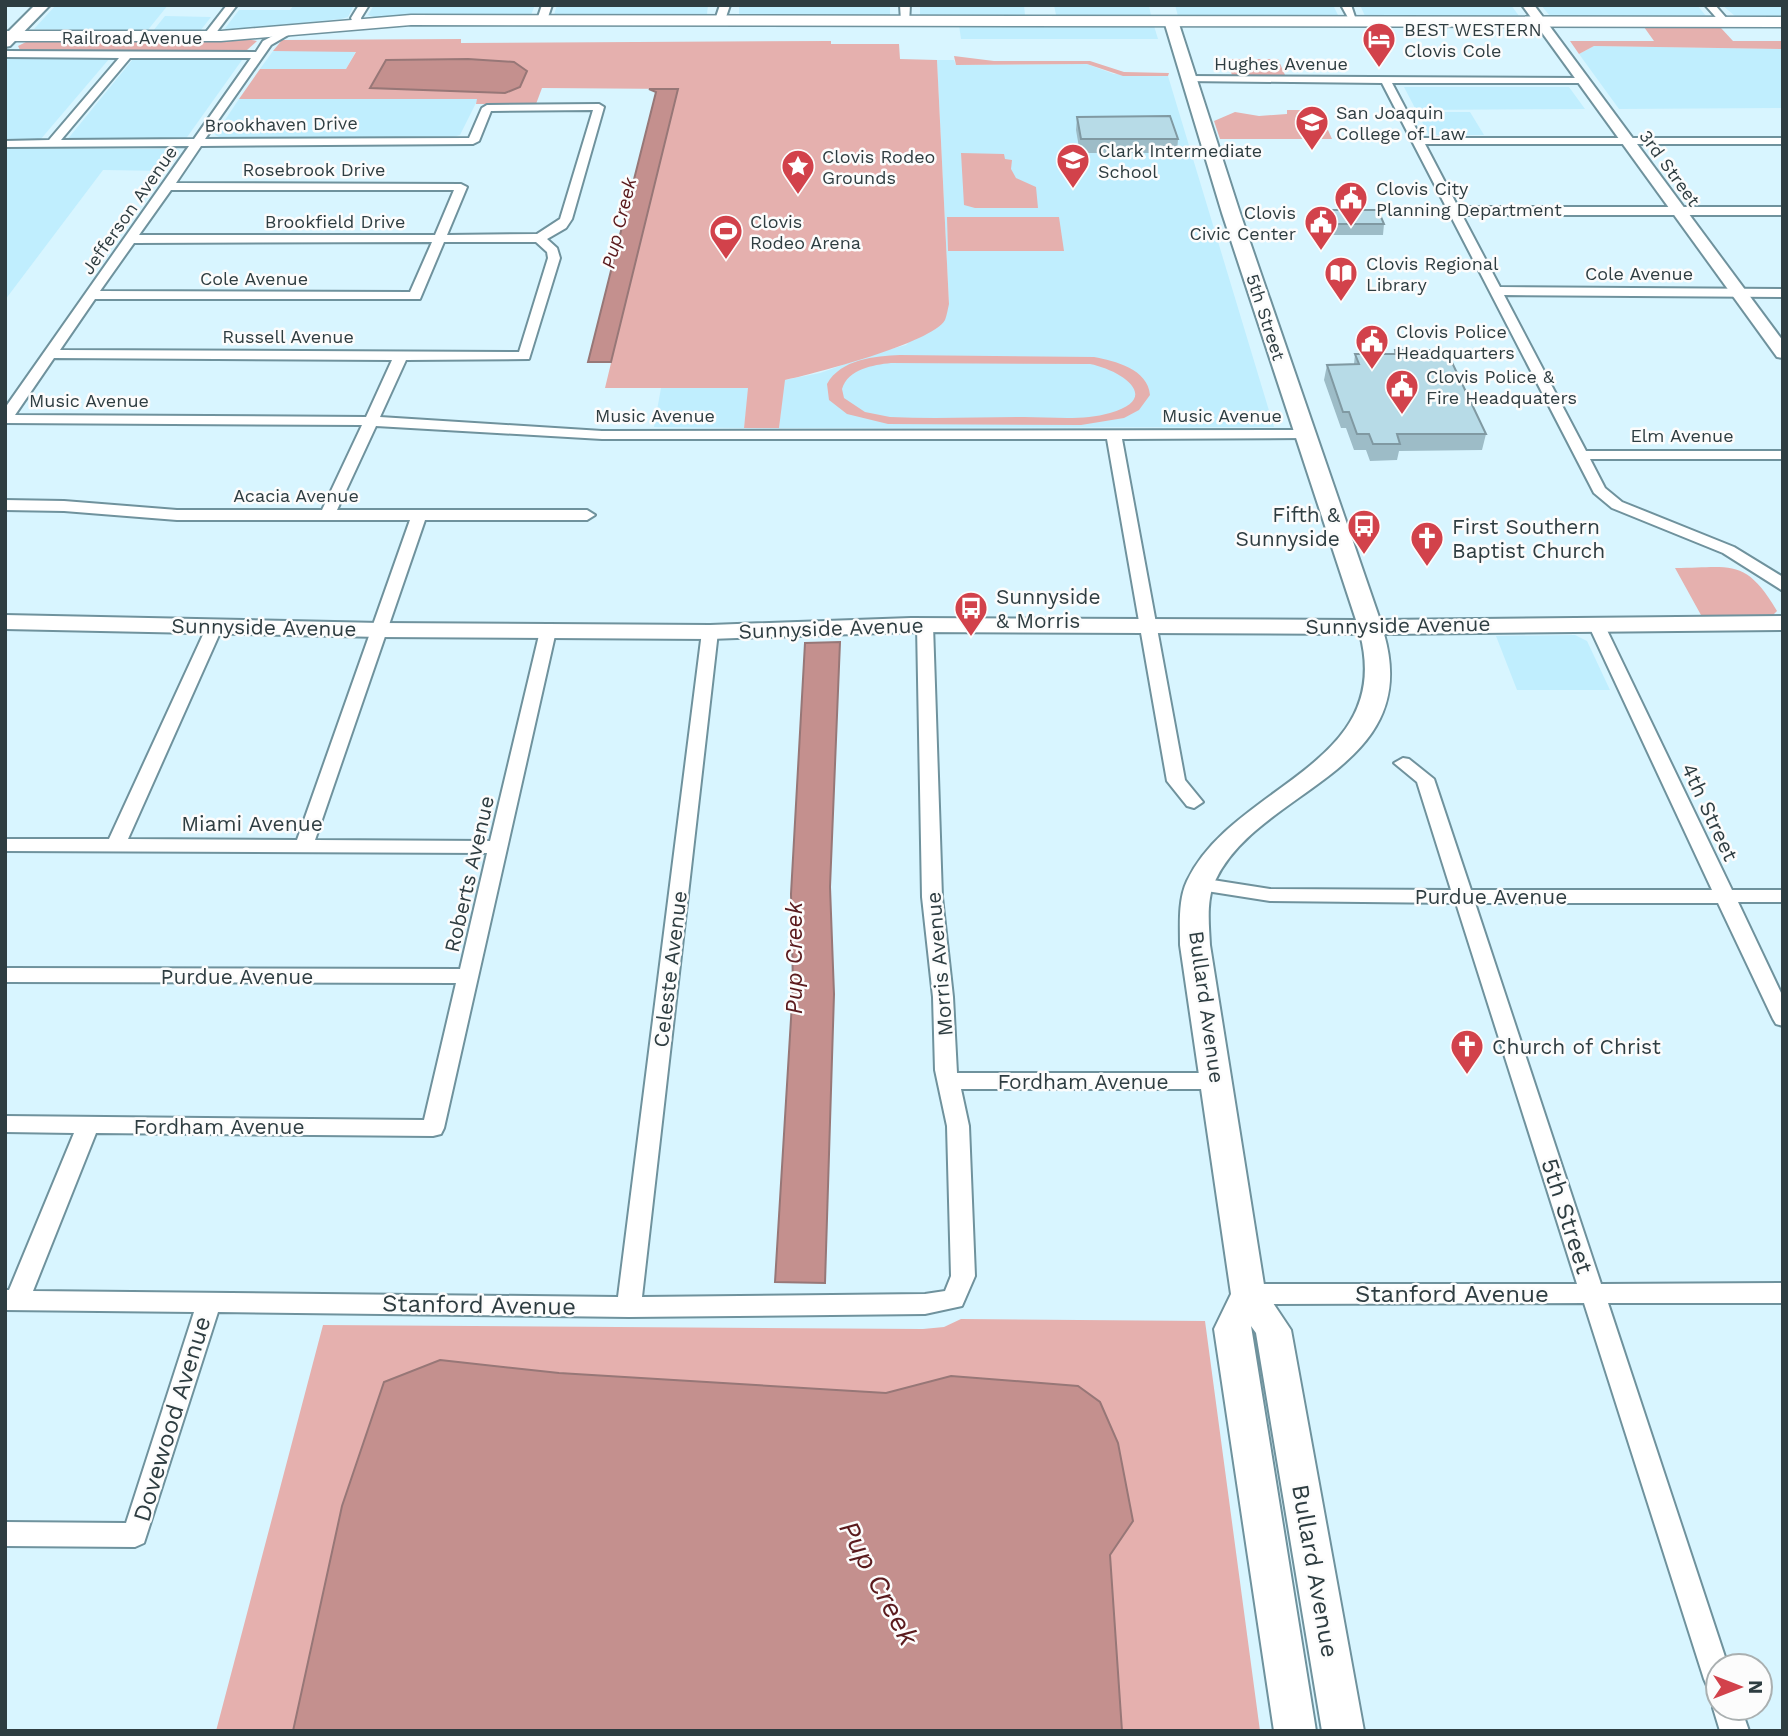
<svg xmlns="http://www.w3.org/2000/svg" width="1788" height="1736" viewBox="0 0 1788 1736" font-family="'Work Sans',sans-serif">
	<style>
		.built { fill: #c0eefe }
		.green { fill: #e5b0ae; fill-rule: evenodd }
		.water { fill: #c4908e; stroke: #977777; stroke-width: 2 }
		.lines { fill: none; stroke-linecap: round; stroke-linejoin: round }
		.minor-casing { stroke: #6f929d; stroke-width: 4 }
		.tertiary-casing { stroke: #6f929d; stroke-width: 4 }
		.secondary-casing { stroke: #6f929d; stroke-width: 4 }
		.primary-casing { stroke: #6f929d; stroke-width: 3 }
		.minor { fill: #fff; fill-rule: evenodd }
		.tertiary { fill: #fff; fill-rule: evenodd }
		.secondary { fill: #fff; fill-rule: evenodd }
		.primary { fill: #fff; fill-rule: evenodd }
		.wall { fill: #9dbcc7 }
		.building { fill: #b7dbe7; stroke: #8099a2; stroke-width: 2 }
		.labels { text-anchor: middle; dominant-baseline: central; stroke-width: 5; stroke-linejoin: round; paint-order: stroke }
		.far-poi-label { font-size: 18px; fill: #2e3d41; stroke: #fcfcfc; text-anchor: start }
		.far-street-label { font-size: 18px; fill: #2e3d41; stroke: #fcfcfc }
		.far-water-label { font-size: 19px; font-style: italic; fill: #5a1a1d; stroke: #fcfcfc }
		.poi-label { font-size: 21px; fill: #2e3d41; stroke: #fcfcfc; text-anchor: start }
		.street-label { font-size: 21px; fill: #2e3d41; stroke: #fcfcfc }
		.water-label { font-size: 23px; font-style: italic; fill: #5a1a1d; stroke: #fcfcfc }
		.near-street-label { font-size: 24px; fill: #2e3d41; stroke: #fcfcfc }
		.near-water-label { font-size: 28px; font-style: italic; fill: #5a1a1d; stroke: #fcfcfc }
	</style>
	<rect width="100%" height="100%" fill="#d8f5ff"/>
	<g class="built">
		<path d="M56,5H168L147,31L34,29Z"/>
		<path d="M294,5H354L348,17L341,19L223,31L239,10H290Z"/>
		<path d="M374,5H535L531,15L374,17L368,15Z"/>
		<path d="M557,5H708L707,14L703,15H554Z"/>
		<rect x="739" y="5" width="151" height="10"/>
		<path d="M920,5H1024L1025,15H920Z"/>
		<path d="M1054,5H1149L1151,16L1056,15Z"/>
		<path d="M1175,5H1333L1339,17L1178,16Z"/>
		<path d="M1360,5H1511L1519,16H1365Z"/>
		<path d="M1541,5H1697L1706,16H1550Z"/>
		<path d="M1722,5H1783V16H1735Z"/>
		<path d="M165,16L211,17L200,31H153Z"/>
		<path d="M959,25L1154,26L1158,39H961Z"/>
		<path d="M1594,46L1783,49V108L1619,109L1579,54Z"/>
		<path d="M273,51H356L346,69H260Z"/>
		<path d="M5,59H109L40,140H5Z"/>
		<path d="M133,59L242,60L185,140H67Z"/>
		<path d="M937,60H954L956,65L1087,64L1114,74L1168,76L1274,427L779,428L784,380L820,373L879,352L906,345L949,304Z"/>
		<path d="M1404,87H1569L1585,109L1416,110Z"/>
		<path d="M239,99H478L460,135L453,137H219L215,135Z"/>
		<path d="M1417,112H1470L1484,135H1429Z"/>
		<path d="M5,148L120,149H179L163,171L103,170L5,300Z"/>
		<path d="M661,388H749L744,428L654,427Z"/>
		<path d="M1575,635L1587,641L1610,690H1517L1496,636Z"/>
	</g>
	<g class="green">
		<path d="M1644,27L1721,28L1733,41H1783V49L1594,46L1579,54L1570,41H1654Z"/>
		<path d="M246,39L257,41L247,50H20L18,46L30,40Z"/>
		<path d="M461,39V43L831,41V44H899L900,59L937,60L949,304C948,308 947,315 945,320C932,343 813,374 785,380L779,428H744L748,388H605L677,89L542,88L536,104H476L477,99H239L260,69H346L356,52L273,51L282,40Z"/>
		<path d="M954,56L994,61H1090L1124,72L1169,73L1168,76H1123L1087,64L956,65Z"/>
		<path d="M1226,59H1278L1285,75H1232Z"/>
		<path d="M1287,110H1309L1316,126L1328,130L1332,139H1220L1214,121L1235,112L1259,116L1287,114Z"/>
		<path d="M961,153L1004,154L1005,159L1012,160L1011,169L1016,178L1036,187L1038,208H975L964,205Z"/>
		<path d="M947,217H1059L1064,251H948Z"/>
		<path d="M900,355L1094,357C1115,361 1148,369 1150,395L1139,410L1124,418L1081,425L888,424L847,414L829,400L827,384C841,359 875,356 900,355ZM891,363L1090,364C1121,370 1163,398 1110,413C1083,421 1052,417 1024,417C980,417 935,419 890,417L865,412L844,398L842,389C848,369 873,365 891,363Z"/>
		<path d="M1675,568C1731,568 1745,557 1777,611L1773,615H1701Z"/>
		<path d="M961,1319L1205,1321L1260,1731H216L323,1325L923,1329L944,1327Z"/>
	</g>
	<g class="water">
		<path d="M468,59L514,62L527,71L520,87L505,93L370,88L386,60Z"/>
		<path d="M649,89H678L611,362H588L656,92Z"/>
		<path d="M840,642L830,887L834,994L825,1283L775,1282L793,986L791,894L805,643Z"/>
		<path d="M440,1360L559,1373L886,1393L951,1376L1078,1386L1100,1402L1118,1443L1133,1521L1110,1555L1122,1731H293L342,1506L384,1382Z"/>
	</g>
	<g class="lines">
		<defs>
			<g id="minor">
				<path d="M227,5H237L212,38H204L203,36Z"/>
				<path d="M359,5H369L361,18L362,23L357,26L354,25L351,18Z"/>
				<path d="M542,5H552L547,20L542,23L537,20Z"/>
				<path d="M720,5H730L725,20L720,23L715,20Z"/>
				<path d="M900,5H910L909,23L901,21Z"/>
				<path d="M1341,5H1351L1357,23H1351Z"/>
				<path d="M1705,5H1715L1728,20V24H1722Z"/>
				<path d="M286,29L295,31L271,45L205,139L469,138L482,108L487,105L599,104L604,107L572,219L566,228L547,239L557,248L560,258L529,359L406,360L380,417L602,431L1306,430L1313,434L1306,438L1122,439L1185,780L1203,802L1194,808L1187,806L1167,781L1107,439H602L376,426L337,510H587L595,515L587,520H425L315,840L490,841L540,631L542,627H554L556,631L444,1128L441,1134L433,1136L96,1133L33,1291L618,1297L702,632L710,627L718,632L642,1297L925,1294L945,1291L951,1276L947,1126L935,1070L933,997L922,897L917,625L919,621L925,620L933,625L942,897L953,997L957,1073H1217L1225,1075L1228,1081L1225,1087L1217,1089H961L969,1126L975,1276L962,1306L925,1314L629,1317L218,1312L144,1543L135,1547L5,1546V1522L126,1523L194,1312L5,1310V1290H9L74,1133L5,1132V1116L424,1120L456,983L5,982V968L460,969L487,853L5,851V839H109L207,626L215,621L223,626L128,839L297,840L410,520H177L64,511L5,510V500L64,501L177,510H322L362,425L5,423V408L189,146L5,147V141L49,140L119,58L5,57V51L256,52L263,41ZM130,58H251L194,139L61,140ZM593,110L560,219L537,234L447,235L467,187L461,184L176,183L201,146L473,144L479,141L491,111ZM171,190H454L435,235H139ZM432,242L410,292L100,291L134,243ZM444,242H536L547,252L548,258L519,352L60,350L95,299H420ZM54,358L392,360L366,417L15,415Z"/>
				<path d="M1188,76L1583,78L1587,79V83H1392L1421,138H1783V144H1425L1458,207H1783V215H1462L1500,287L1783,289V297L1504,295L1586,451H1783V459H1590L1605,488L1622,502L1734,547L1783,577V591L1723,553L1612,508L1594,493L1382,83L1184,81V77Z"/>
				<path d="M1596,619L1604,624L1732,890H1783V902H1738L1783,997V1026L1776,1024L1773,1019L1718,903H1475L1601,1284L1783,1283V1303H1608L1728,1666H1718V1692L1708,1688L1704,1679L1584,1303L1248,1304L1240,1301L1236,1294L1240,1287L1248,1284H1577L1456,903L1270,901L1200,890L1193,888L1190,884L1193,880L1200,878L1270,889L1451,890L1417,782L1394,763L1403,758L1409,759L1434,779L1471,890H1712L1588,624Z"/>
				<path d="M1717,1698L1718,1708H1741L1749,1731H1720L1713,1708Z"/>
			</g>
			<path id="tertiary" d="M1522,5H1534L1783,341V358L1777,357Z"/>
			<g id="secondary">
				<path d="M35,5H50L10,46L5,47V35Z"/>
				<path d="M1171,17L1178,21L1240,213L1380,620L1783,616V630L1384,634C1424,772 1258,788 1215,881C1206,900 1209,925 1210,945L1265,1291L1291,1330L1364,1731H1322L1256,1333L1251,1326L1316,1731H1274L1214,1329L1231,1294L1180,945C1180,925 1178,900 1187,881C1233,784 1395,766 1360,634L911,632L710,639L380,637L5,629V615L380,623L710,625L911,618L1356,620L1222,213L1164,21Z"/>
			</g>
			<path id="primary" d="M411,15L1783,17V27L411,25L221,41H5V31H221Z"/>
		</defs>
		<use href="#minor" class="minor-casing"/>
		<use href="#tertiary" class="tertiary-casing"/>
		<use href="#secondary" class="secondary-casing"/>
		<use href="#primary" class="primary-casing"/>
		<use href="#minor" class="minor"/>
		<use href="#tertiary" class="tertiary"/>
		<use href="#secondary" class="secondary"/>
		<use href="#primary" class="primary"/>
	</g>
	<g class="wall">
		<path d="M1077,117L1178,139L1177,153H1080L1076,130Z"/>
		<path d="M1321,210L1384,224L1383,235H1325L1320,221Z"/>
		<path d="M1395,350L1486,434L1482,450L1399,451L1397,460L1370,461L1366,450H1354L1346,428H1341L1324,380L1327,365L1354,364L1355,354H1394Z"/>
	</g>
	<g class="building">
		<path d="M1170,116L1178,139H1081L1077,117Z"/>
		<path d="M1321,210H1378L1384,224H1327Z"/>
		<path d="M1395,350H1439L1441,354H1448L1486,434H1397L1400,444H1373L1369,434H1357L1349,412H1343L1327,365L1359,364L1355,354H1396Z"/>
	</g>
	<defs>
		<symbol id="hotel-pin" viewBox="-11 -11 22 30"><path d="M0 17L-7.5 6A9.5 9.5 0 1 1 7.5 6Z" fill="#d2424b" stroke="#fcfcfc"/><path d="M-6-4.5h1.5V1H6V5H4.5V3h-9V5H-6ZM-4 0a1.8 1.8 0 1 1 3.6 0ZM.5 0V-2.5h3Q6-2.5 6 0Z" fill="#fff"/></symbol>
		<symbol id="school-pin" viewBox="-11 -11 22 30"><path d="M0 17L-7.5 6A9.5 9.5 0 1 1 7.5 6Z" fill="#d2424b" stroke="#fcfcfc"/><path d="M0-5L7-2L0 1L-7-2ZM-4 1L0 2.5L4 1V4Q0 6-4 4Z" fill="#fff"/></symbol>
		<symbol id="sight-pin" viewBox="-11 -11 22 30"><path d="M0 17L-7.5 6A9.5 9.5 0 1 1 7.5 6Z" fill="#d2424b" stroke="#fcfcfc"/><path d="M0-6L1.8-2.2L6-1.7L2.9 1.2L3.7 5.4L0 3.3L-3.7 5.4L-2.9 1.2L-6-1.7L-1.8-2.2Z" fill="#fff"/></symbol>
		<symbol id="civic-pin" viewBox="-11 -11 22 30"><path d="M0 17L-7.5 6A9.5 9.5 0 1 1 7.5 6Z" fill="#d2424b" stroke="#fcfcfc"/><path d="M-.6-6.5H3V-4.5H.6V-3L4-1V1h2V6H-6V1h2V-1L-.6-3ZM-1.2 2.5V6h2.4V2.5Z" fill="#fff"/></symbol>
		<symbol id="stadium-pin" viewBox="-11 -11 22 30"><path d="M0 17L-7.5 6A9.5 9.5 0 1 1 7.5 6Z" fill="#d2424b" stroke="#fcfcfc"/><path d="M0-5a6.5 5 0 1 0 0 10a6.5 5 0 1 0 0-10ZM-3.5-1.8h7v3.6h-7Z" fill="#fff"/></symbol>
		<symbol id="library-pin" viewBox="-11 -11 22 30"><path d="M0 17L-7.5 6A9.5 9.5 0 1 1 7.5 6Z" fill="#d2424b" stroke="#fcfcfc"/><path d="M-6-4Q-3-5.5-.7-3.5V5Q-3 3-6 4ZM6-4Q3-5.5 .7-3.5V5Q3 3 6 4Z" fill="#fff"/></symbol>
		<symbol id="bus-pin" viewBox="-11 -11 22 30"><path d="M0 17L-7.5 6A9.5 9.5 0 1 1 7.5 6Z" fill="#d2424b" stroke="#fcfcfc"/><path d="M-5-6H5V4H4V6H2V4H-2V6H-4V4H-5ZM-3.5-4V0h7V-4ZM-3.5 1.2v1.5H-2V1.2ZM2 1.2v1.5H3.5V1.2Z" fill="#fff"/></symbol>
		<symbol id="church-pin" viewBox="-11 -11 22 30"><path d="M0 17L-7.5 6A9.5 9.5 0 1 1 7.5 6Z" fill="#d2424b" stroke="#fcfcfc"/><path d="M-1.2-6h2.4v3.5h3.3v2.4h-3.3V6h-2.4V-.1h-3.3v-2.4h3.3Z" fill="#fff"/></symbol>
	</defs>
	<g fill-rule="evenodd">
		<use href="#hotel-pin" x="1360" y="20" width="38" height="52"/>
		<use href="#school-pin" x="1293" y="103" width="38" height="52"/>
		<use href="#school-pin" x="1054" y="141" width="38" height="52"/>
		<use href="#sight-pin" x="779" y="147" width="38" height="52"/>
		<use href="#civic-pin" x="1332" y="179" width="38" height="52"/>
		<use href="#civic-pin" x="1302" y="203" width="38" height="52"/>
		<use href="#stadium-pin" x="707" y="212" width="38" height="52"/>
		<use href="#library-pin" x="1322" y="254" width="38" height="52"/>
		<use href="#civic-pin" x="1353" y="322" width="38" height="52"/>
		<use href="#civic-pin" x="1383" y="367" width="38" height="52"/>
		<use href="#bus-pin" x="1345" y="507" width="38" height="52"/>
		<use href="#church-pin" x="1408" y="519" width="38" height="52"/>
		<use href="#bus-pin" x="952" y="589" width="38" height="52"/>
		<use href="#church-pin" x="1448" y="1027" width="38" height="52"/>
	</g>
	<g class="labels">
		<g class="far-poi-label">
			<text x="1404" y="29">BEST WESTERN<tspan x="1404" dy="21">Clovis Cole</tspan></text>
			<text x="1336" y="112">San Joaquin<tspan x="1336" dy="21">College of Law</tspan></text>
			<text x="1098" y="150">Clark Intermediate<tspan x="1098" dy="21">School</tspan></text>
			<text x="822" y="156">Clovis Rodeo<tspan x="822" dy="21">Grounds</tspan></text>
			<text x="1376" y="188">Clovis City<tspan x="1376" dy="21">Planning Department</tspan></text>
			<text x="1296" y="212" text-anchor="end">Clovis<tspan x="1296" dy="21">Civic Center</tspan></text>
			<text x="750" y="221">Clovis<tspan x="750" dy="21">Rodeo Arena</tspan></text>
			<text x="1366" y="263">Clovis Regional<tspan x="1366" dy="21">Library</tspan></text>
			<text x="1396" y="331">Clovis Police<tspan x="1396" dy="21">Headquarters</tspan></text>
			<text x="1426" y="376">Clovis Police &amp;<tspan x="1426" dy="21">Fire Headquaters</tspan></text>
		</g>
		<g class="far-street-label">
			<text x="132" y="37">Railroad Avenue</text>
			<text x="1281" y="63">Hughes Avenue</text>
			<text transform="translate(281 124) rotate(-1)">Brookhaven Drive</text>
			<text transform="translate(1670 168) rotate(54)">3rd Street</text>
			<text x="314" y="169">Rosebrook Drive</text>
			<text transform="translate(129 210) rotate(-55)">Jefferson Avenue</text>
			<text x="335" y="221">Brookfield Drive</text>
			<text x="1639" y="273">Cole Avenue</text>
			<text x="254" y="278">Cole Avenue</text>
			<text transform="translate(1266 317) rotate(72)">5th Street</text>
			<text x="288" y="336">Russell Avenue</text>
			<text x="89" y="400">Music Avenue</text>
			<text x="655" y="415">Music Avenue</text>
			<text x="1222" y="415">Music Avenue</text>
			<text x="1682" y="435">Elm Avenue</text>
			<text x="296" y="495">Acacia Avenue</text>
		</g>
		<g class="far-water-label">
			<text transform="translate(619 223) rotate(-76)">Pup Creek</text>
		</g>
		<g class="poi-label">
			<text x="1340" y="514" text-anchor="end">Fifth &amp;<tspan x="1340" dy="24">Sunnyside</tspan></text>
			<text x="1452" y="526">First Southern<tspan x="1452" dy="24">Baptist Church</tspan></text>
			<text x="996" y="596">Sunnyside<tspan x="996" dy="24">&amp; Morris</tspan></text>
			<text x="1492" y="1046">Church of Christ</text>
		</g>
		<g class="street-label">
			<text transform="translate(1398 625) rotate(-1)">Sunnyside Avenue</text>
			<text transform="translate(264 627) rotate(1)">Sunnyside Avenue</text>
			<text transform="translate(831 628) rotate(-2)">Sunnyside Avenue</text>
			<text transform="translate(1710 812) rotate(65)">4th Street</text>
			<text x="252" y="823">Miami Avenue</text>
			<text transform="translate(469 874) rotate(-77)">Roberts Avenue</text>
			<text x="1491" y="896">Purdue Avenue</text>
			<text transform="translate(939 964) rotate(-95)">Morris Avenue</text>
			<text transform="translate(670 969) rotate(-83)">Celeste Avenue</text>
			<text x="237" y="976">Purdue Avenue</text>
			<text transform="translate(1207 1007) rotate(82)">Bullard Avenue</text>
			<text x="1083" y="1081">Fordham Avenue</text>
			<text x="219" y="1126">Fordham Avenue</text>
		</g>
		<g class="water-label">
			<text transform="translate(794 958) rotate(-90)">Pup Creek</text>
		</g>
		<g class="near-street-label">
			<text transform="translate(1567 1216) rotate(72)">5th Street</text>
			<text x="1452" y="1294">Stanford Avenue</text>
			<text transform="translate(479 1305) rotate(1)">Stanford Avenue</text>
			<text transform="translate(172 1419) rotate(-73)">Dovewood Avenue</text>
			<text transform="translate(1315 1571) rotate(80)">Bullard Avenue</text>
		</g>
		<g class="near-water-label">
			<text transform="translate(879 1583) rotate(62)">Pup Creek</text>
		</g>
	</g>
	<rect width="1788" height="1736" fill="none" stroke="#2e3d41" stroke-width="14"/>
	<g transform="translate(1739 1687) rotate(90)"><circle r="33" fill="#fcfcfc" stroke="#aab0b1" stroke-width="2"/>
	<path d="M0-5L12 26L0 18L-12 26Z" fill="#d2424b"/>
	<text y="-10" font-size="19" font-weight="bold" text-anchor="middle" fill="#2e3d41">N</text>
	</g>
</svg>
